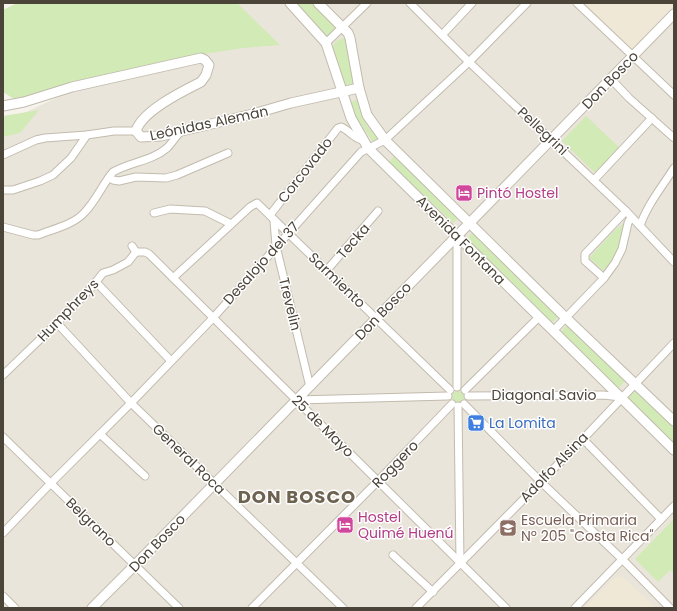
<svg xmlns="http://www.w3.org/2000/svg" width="677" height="611" viewBox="0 0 677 611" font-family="Poppins,sans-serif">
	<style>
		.residential { fill: #eae5da }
		.education { fill: #efe8d6 }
		.green { fill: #d2eab5 }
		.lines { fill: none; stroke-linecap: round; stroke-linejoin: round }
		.minor-casing { stroke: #c2bbae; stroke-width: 9 }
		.tertiary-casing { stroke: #c2bbae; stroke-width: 11 }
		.minor { stroke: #fff; stroke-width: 7 }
		.tertiary { stroke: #fff; stroke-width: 9 }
		.labels { text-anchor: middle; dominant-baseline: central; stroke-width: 3; stroke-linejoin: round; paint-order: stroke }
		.street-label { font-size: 14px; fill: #4b4439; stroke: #fff }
		.hotel-label { font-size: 14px; fill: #b23c85; stroke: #fff; text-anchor: start }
		.shop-label { font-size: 14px; fill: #366cbe; stroke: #fff; text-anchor: start }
		.education-label { font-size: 14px; fill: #785e54; stroke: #fff; text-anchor: start }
		.district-label { font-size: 18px; font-weight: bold; letter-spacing: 1px; fill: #6e6250; stroke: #fff }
	</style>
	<rect width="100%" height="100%" fill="#f6f3ec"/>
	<path class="residential" d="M221,3H674V608H3V123L176,41Z"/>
	<g class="education">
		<path d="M584,3H674V5L632,49Z"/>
		<path d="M623,577L656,608H584L614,578Z"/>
	</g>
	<g class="green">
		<path d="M17,3H237L280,45L243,48L178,58L90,83L14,99L3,92V10Z"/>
		<path d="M294,3H313L337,27L326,38Z"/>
		<path d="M344,38L349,42L356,83L345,86L332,51C333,43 336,40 344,38Z"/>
		<path d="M359,99L367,126L379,139L373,142L356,117L351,102Z"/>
		<path d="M39,110L20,133L3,137V116Z"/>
		<path d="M586,116L620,148L595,173L562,141Z"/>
		<path d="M394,156L458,218L453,223L389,162Z"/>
		<path d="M626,222L617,252L605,272L589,258L615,230Z"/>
		<path d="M473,232L559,316L551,324L466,240Z"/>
		<path d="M567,325L625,381L618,389L560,333Z"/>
		<path d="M636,390L674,428V443L628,398Z"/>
		<circle cx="458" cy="397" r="6"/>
		<path d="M674,519V574L670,570L658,582L635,559Z"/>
	</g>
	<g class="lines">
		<defs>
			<g id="minor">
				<path d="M410,3L469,62L626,211L674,262"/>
				<path d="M577,3L674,95"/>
				<path d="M442,35L472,3"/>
				<path d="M326,43L367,3"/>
				<path d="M611,79L629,98L674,138"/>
				<path d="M3,155L36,140L45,138L87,135L114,131H136"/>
				<path d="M109,177L113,180L119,181L136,177L166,178L177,175L228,153"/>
				<path d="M594,180L652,118"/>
				<path d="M3,190H13L40,181L53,175L71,158L87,135"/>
				<path d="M154,213L170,209L205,211L231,224"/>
				<path d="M270,215L338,128L341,127C349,130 353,138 362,140"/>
				<path d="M274,221L276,246L310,387"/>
				<path d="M640,226C647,205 662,187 674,168"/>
				<path d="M3,227L33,235H38C53,229 73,225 84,213C96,201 102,185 113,172C130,162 152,161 167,148C172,143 176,136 181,131"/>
				<path d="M457,236V387"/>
				<path d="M132,246L136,252"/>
				<path d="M136,252H145L149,254L506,608"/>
				<path d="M327,270L378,211"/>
				<path d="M173,278L250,207L257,203L450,390"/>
				<path d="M604,278L585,261V254L626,211"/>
				<path d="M96,282L171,361"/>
				<path d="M57,323L131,403L343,608"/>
				<path d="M553,331L604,278L615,263L622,249L628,223L631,217"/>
				<path d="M3,375L57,323L91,288L103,273L113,270L128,262L136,252"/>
				<path d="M465,390L539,317"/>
				<path d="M468,396L603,395L621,397"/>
				<path d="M297,400L448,396"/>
				<path d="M464,404L540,481L623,560L670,608"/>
				<path d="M458,406L460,563"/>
				<path d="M100,434L145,476"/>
				<path d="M3,437L179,608"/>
				<path d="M583,439L661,519"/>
				<path d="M3,533L51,483L131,403L213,318L361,152L385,140L469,62L527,3"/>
				<path d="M393,555L433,592"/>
				<path d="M3,596L15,608"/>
				<path d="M252,608L378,481L452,404"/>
				<path d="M416,608L583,439L674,343"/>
				<path d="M575,608L674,506"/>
			</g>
			<g id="tertiary">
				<path d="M290,3L326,43L351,118L368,148L674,450"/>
				<path d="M318,3L348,33L350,38L359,88L367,115L385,140L565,317L674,421"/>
				<path d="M3,106L24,102L72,87L201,58L205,60L209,65L206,75L201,82C183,91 142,111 136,131L141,137L161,136L253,114L291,103L359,88"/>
				<path d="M92,608L135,565L674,14"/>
			</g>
		</defs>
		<use href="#minor" class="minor-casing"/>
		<use href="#tertiary" class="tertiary-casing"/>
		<use href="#minor" class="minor"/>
		<use href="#tertiary" class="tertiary"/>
	</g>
	<defs>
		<symbol id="hotel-square" viewBox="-11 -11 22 22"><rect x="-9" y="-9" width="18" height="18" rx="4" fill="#d1479c" stroke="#fff"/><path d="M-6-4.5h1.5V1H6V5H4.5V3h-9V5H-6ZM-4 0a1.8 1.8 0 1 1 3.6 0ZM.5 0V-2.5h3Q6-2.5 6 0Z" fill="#fff"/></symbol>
		<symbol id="supermarket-square" viewBox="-11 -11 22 22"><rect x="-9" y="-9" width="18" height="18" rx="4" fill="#3f7fe0" stroke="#fff"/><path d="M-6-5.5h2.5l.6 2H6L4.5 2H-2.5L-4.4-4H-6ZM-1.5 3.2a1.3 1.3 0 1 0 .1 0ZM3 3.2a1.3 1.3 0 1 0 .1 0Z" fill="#fff"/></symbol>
		<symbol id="school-square" viewBox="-11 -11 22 22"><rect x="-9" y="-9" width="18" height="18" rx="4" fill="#8d6e63" stroke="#fff"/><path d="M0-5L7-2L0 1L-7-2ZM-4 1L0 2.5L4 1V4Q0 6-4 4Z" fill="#fff"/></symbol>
	</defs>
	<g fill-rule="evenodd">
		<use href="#hotel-square" x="454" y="183" width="20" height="20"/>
		<use href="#supermarket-square" x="466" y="413" width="20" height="20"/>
		<use href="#hotel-square" x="335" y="515" width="20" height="20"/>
		<use href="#school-square" x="498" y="518" width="20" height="20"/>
	</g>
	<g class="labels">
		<g class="street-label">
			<text transform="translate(610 80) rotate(-46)">Don Bosco</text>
			<text transform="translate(209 123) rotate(-12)">Leónidas Alemán</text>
			<text transform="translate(543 131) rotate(43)">Pellegrini</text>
			<text transform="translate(305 170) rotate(-52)">Corcovado</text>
			<text transform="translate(461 240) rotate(45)">Avenida Fontana</text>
			<text transform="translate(353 241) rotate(-49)">Tecka</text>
			<text transform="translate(261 263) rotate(-48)">Desalojo del 37</text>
			<text transform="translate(337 280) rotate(44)">Sarmiento</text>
			<text transform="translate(290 304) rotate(76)">Trevelin</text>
			<text transform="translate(68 310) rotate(-46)">Humphreys</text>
			<text transform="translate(383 311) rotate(-46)">Don Bosco</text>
			<text x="544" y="395">Diagonal Savio</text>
			<text transform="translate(323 426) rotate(45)">25 de Mayo</text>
			<text transform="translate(189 459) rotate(44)">General Roca</text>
			<text transform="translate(395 464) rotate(-46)">Roggero</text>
			<text transform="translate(554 467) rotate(-46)">Adolfo Alsina</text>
			<text transform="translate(91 522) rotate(44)">Belgrano</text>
			<text transform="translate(157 543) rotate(-46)">Don Bosco</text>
		</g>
		<g class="hotel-label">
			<text x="477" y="193">Pintó Hostel</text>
			<text x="358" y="517">Hostel<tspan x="358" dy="16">Quimé Huenú</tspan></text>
		</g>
		<g class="shop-label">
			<text x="489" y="423">La Lomita</text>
		</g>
		<g class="education-label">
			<text x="521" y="520">Escuela Primaria<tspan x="521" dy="16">Nº 205 "Costa Rica"</tspan></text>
		</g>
		<g class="district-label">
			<text x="297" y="496">DON BOSCO</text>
		</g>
	</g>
	<rect width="677" height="611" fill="none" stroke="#4b4439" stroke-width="8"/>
</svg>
